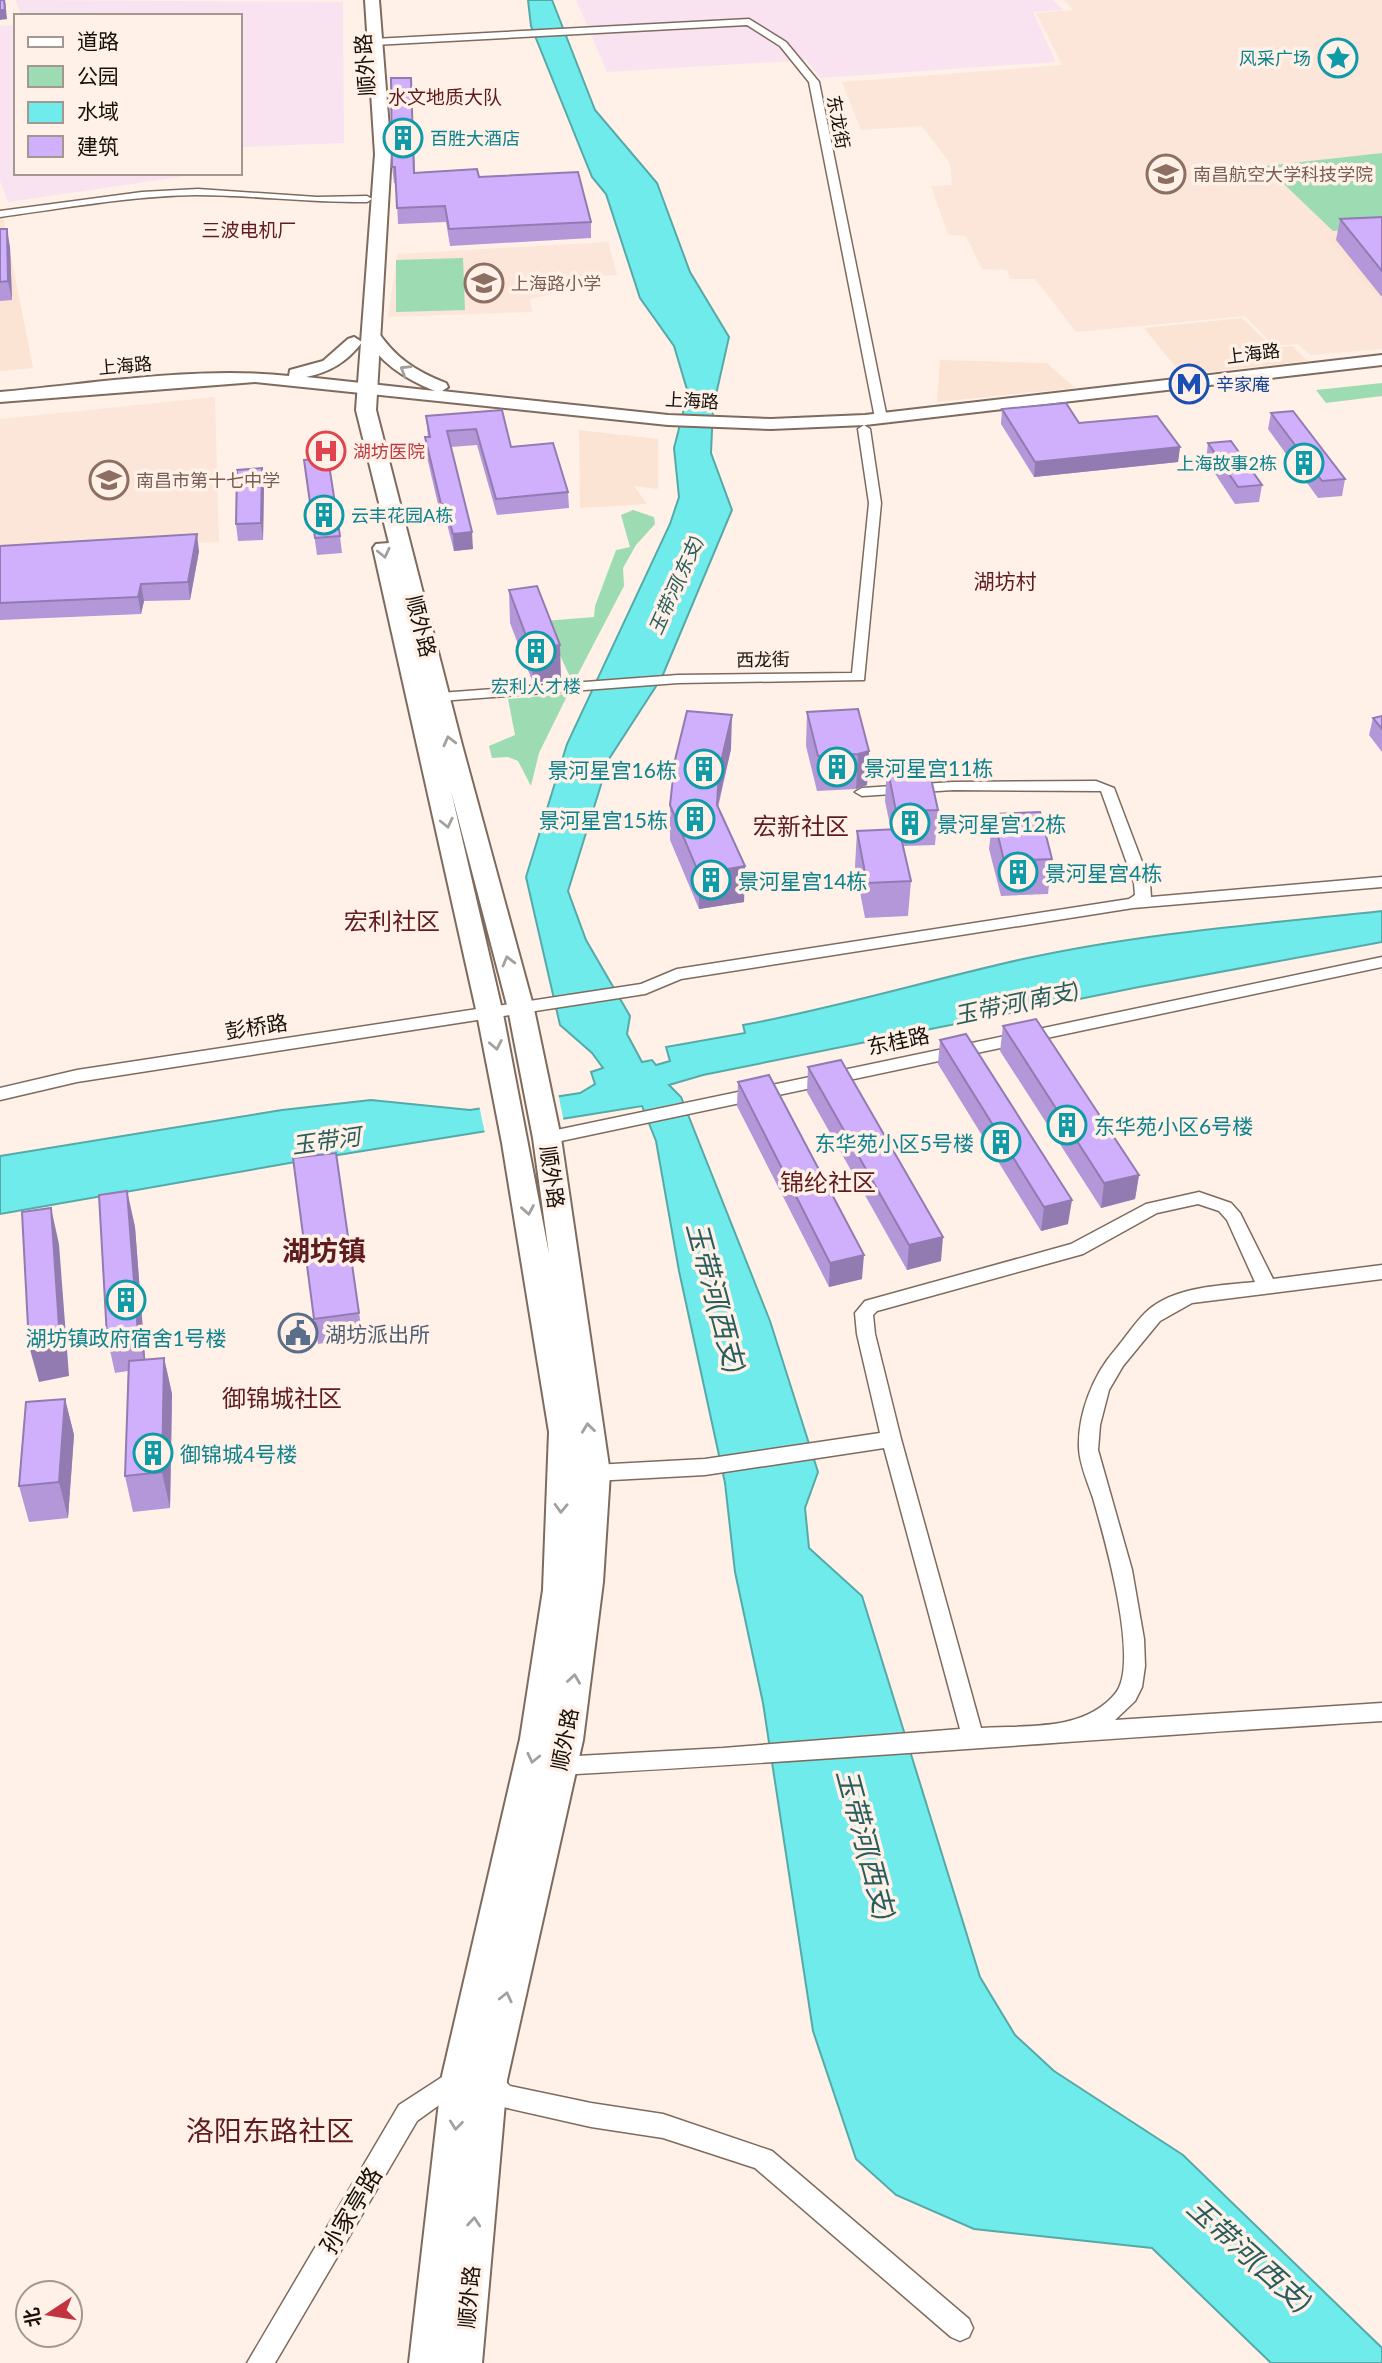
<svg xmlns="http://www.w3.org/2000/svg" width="1382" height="2363" viewBox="0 0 1382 2363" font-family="Lato,'Noto Sans SC',sans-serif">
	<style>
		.built { fill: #fbe4d3 }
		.industrial { fill: #f9e3f0 }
		.education { fill: #fce5d9 }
		.green { fill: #9ddcb2 }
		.water { fill: #6febec; stroke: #55aaa8; stroke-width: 2 }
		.pier { fill: #fff1e7 }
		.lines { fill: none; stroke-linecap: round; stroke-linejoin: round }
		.street-casing { stroke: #7e6b5d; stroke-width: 3 }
		.secondary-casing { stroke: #7e6b5d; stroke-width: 4 }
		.primary-casing { stroke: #7e6b5d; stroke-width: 4 }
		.street { fill: #fff; fill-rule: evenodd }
		.secondary { fill: #fff; fill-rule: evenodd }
		.primary { fill: #fff; fill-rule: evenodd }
		.wall { fill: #b397d9 }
		.shaded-wall { fill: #927bb0 }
		.building { fill: #d0b0fc; stroke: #927bb0; stroke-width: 2 }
		.oneway { stroke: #a3a09d }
		.labels { text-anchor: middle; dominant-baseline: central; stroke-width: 7; stroke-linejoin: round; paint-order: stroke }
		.far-culture-label { font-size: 18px; fill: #0d838f; stroke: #fff1e7; text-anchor: end }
		.far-street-label { font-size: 18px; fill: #18110b; stroke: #fff1e7 }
		.far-education-label { font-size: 18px; fill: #785e54; stroke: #fff1e7; text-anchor: start }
		.far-transit-label { font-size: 18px; fill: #164399; stroke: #fff1e7; text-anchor: start }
		.far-health-label { font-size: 18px; fill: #be3a42; stroke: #fff1e7; text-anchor: start }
		.far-neighbourhood-label { font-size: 19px; fill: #601b1e; stroke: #fff1e7 }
		.far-water-label { font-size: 19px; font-style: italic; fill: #285d5e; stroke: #fff1e7 }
		.street-label { font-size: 21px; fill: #18110b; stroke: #fff1e7 }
		.far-quarter-label { font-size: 21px; fill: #601b1e; stroke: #fff1e7 }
		.culture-label { font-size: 21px; fill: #0d838f; stroke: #fff1e7; text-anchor: start }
		.service-label { font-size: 21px; fill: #4e5e75; stroke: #fff1e7; text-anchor: start }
		.water-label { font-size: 23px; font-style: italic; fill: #285d5e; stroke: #fff1e7 }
		.quarter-label { font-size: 24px; fill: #601b1e; stroke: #fff1e7 }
		.near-street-label { font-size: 24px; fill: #18110b; stroke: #fff1e7 }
		.district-label { font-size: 28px; font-weight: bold; fill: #601b1e; stroke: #fff1e7 }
		.near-water-label { font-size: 28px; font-style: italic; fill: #285d5e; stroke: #fff1e7 }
		.near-quarter-label { font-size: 28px; fill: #601b1e; stroke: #fff1e7 }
	</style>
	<rect width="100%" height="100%" fill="#fff1e7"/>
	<g class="built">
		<path d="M0,208L2,211L33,368L0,371Z"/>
		<path d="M1382,233V303L1323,236Z"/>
		<path d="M1242,318L1274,348L1293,346L1307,361L1182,375L1144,328Z"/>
		<path d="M940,360L1047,363L1075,388L937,402Z"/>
		<path d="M579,430L658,439V489L634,486L647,504L580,508Z"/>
	</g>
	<g class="industrial">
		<path d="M15,0L343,2L344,143L240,147V16H22Z"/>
		<path d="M576,0H1053L1063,10L1033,12L1056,62L820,78L806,60L607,72Z"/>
		<path d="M16,25V173L200,174L8,202L0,181V26Z"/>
	</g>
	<g class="education">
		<path d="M1064,0H1382V233L1324,236L1382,303V349L1311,355L1297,344L1274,346L1245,316L1076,332L1035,279H1010L1007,270L982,269L966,236L948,235L931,186L952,185L950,163L922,126L861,130L842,82L1062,65L1036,13L1073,10Z"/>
		<path d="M608,242L617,275L574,278L576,288L551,289L552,294L530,299L532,312L388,317L397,254Z"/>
		<path d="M215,397L219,542L0,551V419Z"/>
	</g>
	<g class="green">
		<path d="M1382,153V225L1333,231L1265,166Z"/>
		<path d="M463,258L465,310L396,312V260Z"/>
		<path d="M1382,383V396L1326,403L1316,390Z"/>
		<path d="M633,510L654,517L655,524L636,545L623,568L624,586L577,676L570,677L544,621L594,617L595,606L616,550L630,547L621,515Z"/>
		<path d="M568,694L539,753L531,786L518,761L508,757L492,758L489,746L515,735L508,699Z"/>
	</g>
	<path class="water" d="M528,0H552L595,110L657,183L690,272L729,337L713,408L711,453L732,510L662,677L609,759L568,891L586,940L630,1016L627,1034L642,1062L652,1060L656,1065L670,1061L666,1047L745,1033L743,1025C837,1008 929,980 1023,959C1141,933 1262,924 1382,911V942L1139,987L703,1075L669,1085L681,1097L770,1321L818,1472L805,1508L809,1548L862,1596L980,1977L1015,2035L1054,2071L1183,2155L1382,2348V2363H1271L1152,2248L974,2229L896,2195L856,2159L813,2031L763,1703L735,1572L725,1483L679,1271L656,1141L642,1106L301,1161L0,1214V1156L282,1110L371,1100L470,1110L580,1093L595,1084L591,1072L603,1068L592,1053L560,1025L526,877L567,744L670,524L679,497L674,448L688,393L674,346L640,298L606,194L592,177L531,26Z"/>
	<path class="pier" d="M558,1093L564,1122L485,1134L479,1105Z"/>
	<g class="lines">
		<defs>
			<g id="street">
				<path d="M749,19L786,42L819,82L887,418L885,421L875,418L809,82L780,46L747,25L374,45L369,42L374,39Z"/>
				<path d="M198,189L317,197L367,196L372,199L367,202C310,203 253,195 196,195C131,196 65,208 0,217V211L142,192Z"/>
				<path d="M864,425L870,429L881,503L864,680L678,683L427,702L420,698L427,694L678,675L852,673L869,503L858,429Z"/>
				<path d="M1096,781L1114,788L1150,883L1151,897L1382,877V887L1133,908L681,979L645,994L77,1082L0,1100V1088L77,1070L641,984L677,969L1129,899L1135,895L1134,883L1101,791L953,790L862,796L855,792L862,788L953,782Z"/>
				<path d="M1382,957V967L547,1144L538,1138L547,1132Z"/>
				<path d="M1199,1192L1231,1203L1240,1213L1273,1279L1382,1265V1279L1192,1303L1160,1321L1123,1366L1109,1390L1100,1425L1098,1450L1132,1570L1144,1639L1145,1666L1142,1687L1135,1701L1115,1720L1382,1703V1721C1108,1738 833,1760 559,1775L551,1773L548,1766L551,1759L559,1757L723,1748L960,1729L884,1448L705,1475L594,1481L587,1478L584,1473L587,1468L594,1465L705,1459L880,1433L857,1334L855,1313L865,1301L1071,1244L1146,1204ZM1198,1204L1219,1211L1227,1220L1255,1282C1219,1286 1173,1286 1145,1313C1134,1324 1125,1338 1115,1350C1093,1375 1078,1414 1079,1447C1079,1463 1088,1483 1093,1498C1104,1536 1141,1664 1115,1694C1083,1732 1026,1725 981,1728L901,1439L875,1334L873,1315L877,1311L1083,1254L1157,1213Z"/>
				<path d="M459,2066L467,2069L471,2077L467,2085L417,2121L275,2363H247L399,2105Z"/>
				<path d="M490,2071L498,2074L510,2086L591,2103L663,2114L772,2151L969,2319L973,2328L969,2337L960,2341L951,2337L755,2168L663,2138L591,2127L503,2107L495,2104L478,2082L482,2074Z"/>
			</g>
			<path id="secondary" d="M370,327L376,329C394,357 415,371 446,383L448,387L442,391L668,415L771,419L865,415L1382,355V365L865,425L771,429L668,425L255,382L0,402V392C92,384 197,366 289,376L290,370L323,361L348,339L354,337L362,342C347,362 330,372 306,377L435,391C403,378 379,362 362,332Z"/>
			<path id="primary" d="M365,0H379L391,154L376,410L462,745L534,1009L561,1138L610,1473L603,1582L583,1740L507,2080L482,2363H409L442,2076L520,1739L543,1590L549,1432L502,1143L477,1014L373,548L376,544L389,543L356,410L375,154ZM451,791L508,1009L533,1138L549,1254L503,1014Z"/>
		</defs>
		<use href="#street" class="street-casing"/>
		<use href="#secondary" class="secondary-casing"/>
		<use href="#primary" class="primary-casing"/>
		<use href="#street" class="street"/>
		<use href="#secondary" class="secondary"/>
		<use href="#primary" class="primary"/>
	</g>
	<g class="wall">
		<path d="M412,93L415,173L479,177L591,222V238L450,246L446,222L398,224L396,183H394L392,167Z"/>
		<path d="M1382,217V296H1381L1336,240L1340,219Z"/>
		<path d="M0,229L10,247L12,300L0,301Z"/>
		<path d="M1002,409L1079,423L1180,447L1178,462L1034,477L1001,424Z"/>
		<path d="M502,410L511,447L568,492L569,508L497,515L477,445L451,447L473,549L454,551L446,520L442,521L426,453L425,437H428L426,416Z"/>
		<path d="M1271,413L1345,479L1342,496L1318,498L1268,429Z"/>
		<path d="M1208,443L1262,485L1259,502L1235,504L1206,460Z"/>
		<path d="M306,477L340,536L342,553L317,555Z"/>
		<path d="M264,485L263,540L238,541L236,524Z"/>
		<path d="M0,546L199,551L190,600L144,601L141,614L0,620Z"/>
		<path d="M509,590L561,679L533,683L510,623Z"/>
		<path d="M807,712L869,751L867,785L856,789L817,791L806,746Z"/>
		<path d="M1382,716V752L1369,735L1373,718Z"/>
		<path d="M731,749L718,808L745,866L744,902L699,909L670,840V805Z"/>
		<path d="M887,766L938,810L935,845L903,846L911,881L908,916L865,918L855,866L857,831L891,830L885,801Z"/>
		<path d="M993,814L1052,859L1048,894L1001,896L989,849Z"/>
		<path d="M1003,1026L1139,1175L1135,1199L1101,1208L1000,1051Z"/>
		<path d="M940,1040L1068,1224L1041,1231L938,1064Z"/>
		<path d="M808,1067L941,1261L907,1270L807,1092Z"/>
		<path d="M738,1082L862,1279L829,1287L737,1106Z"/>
		<path d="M127,1191L135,1227L145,1360L164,1358L172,1394L170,1508L133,1512L125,1476L128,1371L115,1373L107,1337Z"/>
		<path d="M359,1313L363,1337L318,1344L314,1319Z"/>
		<path d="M65,1399L74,1435L68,1518L29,1522L19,1486Z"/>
	</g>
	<g class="shaded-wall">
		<path d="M4,0H5L7,19L0,20V10Z"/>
		<path d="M411,78L412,93L415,189L414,173Z"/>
		<path d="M7,229L10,247L12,300L8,281Z"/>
		<path d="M1180,447L1178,462L1034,477L1035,462Z"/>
		<path d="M262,468L264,485L263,540L261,523Z"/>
		<path d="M472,532L473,549L454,551L453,534Z"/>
		<path d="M197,534L199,551L190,600L188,582Z"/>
		<path d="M141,584L144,601L141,614L138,597Z"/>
		<path d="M560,645L561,679L533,683L531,649Z"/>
		<path d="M732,715L731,749L718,804L717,840L719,770Z"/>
		<path d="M869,751L867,785L856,789L858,754Z"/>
		<path d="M745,866L744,902L699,909V874Z"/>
		<path d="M1139,1175L1135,1199L1101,1208L1104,1183Z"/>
		<path d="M127,1191L135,1227L146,1369L138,1333Z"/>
		<path d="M1072,1200L1068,1224L1041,1231L1044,1207Z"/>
		<path d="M51,1208L59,1244L69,1376L39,1382L29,1346Z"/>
		<path d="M943,1237L941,1261L907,1270L909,1245Z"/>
		<path d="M864,1255L862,1279L829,1287L830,1263Z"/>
		<path d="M164,1358L172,1394L170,1508L162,1472Z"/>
		<path d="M65,1399L74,1435L68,1518L59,1482Z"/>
	</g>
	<g class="building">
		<path d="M0,0H4L5,10H0Z"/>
		<path d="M391,78H411L414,173L477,169L479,177L578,172L591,222L449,229L445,206L397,208L395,167H392Z"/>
		<path d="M1382,217V271L1340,219Z"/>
		<path d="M0,229H7L8,281L0,282Z"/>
		<path d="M1066,403L1079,423L1157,416L1180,447L1035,462L1002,409Z"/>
		<path d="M502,410L511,447L553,443L568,492L496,499L476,429L447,431L472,532L453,534L445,504H441L425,437H430L426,416Z"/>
		<path d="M1293,411L1345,479L1322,481L1271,413Z"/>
		<path d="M1231,441L1262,485L1238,487L1208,443Z"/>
		<path d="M328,458L340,536L315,538L304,460Z"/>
		<path d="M262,468L261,523L236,524L237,470Z"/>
		<path d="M197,534L188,582L141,584L138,597L0,603V546Z"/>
		<path d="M537,586L560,645L531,649L509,590Z"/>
		<path d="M858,709L869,751L858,754L818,756L807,712Z"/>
		<path d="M687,711L732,715L719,770L717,805L745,866L699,874L670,805L675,760Z"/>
		<path d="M1382,716V729L1373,718Z"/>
		<path d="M928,765L938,810L896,811L887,766Z"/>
		<path d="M1040,812L1052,859L1004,861L993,814Z"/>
		<path d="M899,829L911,881L867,883L857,831Z"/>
		<path d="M1036,1019L1139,1175L1104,1183L1003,1026Z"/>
		<path d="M966,1034L1072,1200L1044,1207L940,1040Z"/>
		<path d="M841,1060L943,1237L909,1245L808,1067Z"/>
		<path d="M769,1075L864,1255L830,1263L738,1082Z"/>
		<path d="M336,1153L359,1313L314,1319L293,1158Z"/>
		<path d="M127,1191L138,1333L107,1337L99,1195Z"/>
		<path d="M51,1208L60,1341L29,1346L22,1212Z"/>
		<path d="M164,1358L162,1472L125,1476L129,1361Z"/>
		<path d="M65,1399L59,1482L19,1486L26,1402Z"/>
	</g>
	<defs><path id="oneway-chevron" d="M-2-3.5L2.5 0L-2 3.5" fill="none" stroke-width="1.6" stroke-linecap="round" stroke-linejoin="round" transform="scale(1.75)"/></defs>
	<g class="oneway">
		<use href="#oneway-chevron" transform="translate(405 370) rotate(-149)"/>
		<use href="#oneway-chevron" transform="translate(384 553) rotate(77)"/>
		<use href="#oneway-chevron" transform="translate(449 741) rotate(-104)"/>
		<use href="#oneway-chevron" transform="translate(447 823) rotate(77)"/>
		<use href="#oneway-chevron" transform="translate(508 961) rotate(-105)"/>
		<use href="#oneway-chevron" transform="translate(496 1045) rotate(79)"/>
		<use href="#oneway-chevron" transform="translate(528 1210) rotate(80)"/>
		<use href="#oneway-chevron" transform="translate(588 1428) rotate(-97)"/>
		<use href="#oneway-chevron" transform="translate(561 1508) rotate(92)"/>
		<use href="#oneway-chevron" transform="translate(574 1679) rotate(-82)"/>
		<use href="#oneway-chevron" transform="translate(533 1758) rotate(103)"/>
		<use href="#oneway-chevron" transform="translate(506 1997) rotate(-77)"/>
		<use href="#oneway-chevron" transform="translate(456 2125) rotate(96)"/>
		<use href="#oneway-chevron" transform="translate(474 2222) rotate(-85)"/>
	</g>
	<defs>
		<symbol id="sight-ring" viewBox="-11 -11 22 22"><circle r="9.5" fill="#fff1e7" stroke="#0f9aa8" stroke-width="1.5"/><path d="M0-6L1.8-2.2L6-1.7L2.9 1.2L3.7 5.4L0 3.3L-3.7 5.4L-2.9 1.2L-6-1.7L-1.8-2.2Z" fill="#0f9aa8"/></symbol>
		<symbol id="building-ring" viewBox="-11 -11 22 22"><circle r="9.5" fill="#fff1e7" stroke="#0f9aa8" stroke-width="1.5"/><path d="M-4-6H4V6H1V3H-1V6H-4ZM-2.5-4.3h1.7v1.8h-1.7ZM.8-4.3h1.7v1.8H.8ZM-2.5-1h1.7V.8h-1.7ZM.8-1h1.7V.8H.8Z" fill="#0f9aa8"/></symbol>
		<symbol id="school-ring" viewBox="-11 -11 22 22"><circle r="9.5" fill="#fff1e7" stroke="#8d6e63" stroke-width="1.5"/><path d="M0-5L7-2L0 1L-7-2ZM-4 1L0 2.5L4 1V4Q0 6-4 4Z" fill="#8d6e63"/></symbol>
		<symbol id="metro-ring" viewBox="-11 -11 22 22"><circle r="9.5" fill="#fff1e7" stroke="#1a4fb4" stroke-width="1.5"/><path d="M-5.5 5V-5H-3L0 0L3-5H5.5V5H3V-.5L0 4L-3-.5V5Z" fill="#1a4fb4"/></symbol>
		<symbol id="hospital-ring" viewBox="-11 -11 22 22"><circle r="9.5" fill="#fff1e7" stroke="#e0444e" stroke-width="1.5"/><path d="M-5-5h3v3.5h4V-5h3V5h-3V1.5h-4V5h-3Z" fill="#e0444e"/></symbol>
		<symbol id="civic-ring" viewBox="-11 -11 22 22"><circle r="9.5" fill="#fff1e7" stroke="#5c6f8a" stroke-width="1.5"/><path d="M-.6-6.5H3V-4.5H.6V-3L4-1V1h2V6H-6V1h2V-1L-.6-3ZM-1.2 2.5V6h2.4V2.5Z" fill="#5c6f8a"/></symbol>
	</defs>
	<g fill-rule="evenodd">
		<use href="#sight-ring" x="1316" y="36" width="44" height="44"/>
		<use href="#building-ring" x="381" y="116" width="44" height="44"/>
		<use href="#school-ring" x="1144" y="152" width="44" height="44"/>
		<use href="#school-ring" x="462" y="261" width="44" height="44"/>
		<use href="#metro-ring" x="1167" y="362" width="44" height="44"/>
		<use href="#hospital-ring" x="304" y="429" width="44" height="44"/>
		<use href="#building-ring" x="1282" y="441" width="44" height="44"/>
		<use href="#school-ring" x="87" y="458" width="44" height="44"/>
		<use href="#building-ring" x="302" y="493" width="44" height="44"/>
		<use href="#building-ring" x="514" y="629" width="44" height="44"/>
		<use href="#building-ring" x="815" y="745" width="44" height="44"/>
		<use href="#building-ring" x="682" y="747" width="44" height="44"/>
		<use href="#building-ring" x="673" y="797" width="44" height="44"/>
		<use href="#building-ring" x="888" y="801" width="44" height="44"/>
		<use href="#building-ring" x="996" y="850" width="44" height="44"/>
		<use href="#building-ring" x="689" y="858" width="44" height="44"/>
		<use href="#building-ring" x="1045" y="1103" width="44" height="44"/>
		<use href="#building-ring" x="979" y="1120" width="44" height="44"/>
		<use href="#building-ring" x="104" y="1278" width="44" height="44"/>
		<use href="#civic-ring" x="276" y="1311" width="44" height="44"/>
		<use href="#building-ring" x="131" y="1431" width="44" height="44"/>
	</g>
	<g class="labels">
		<g class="far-culture-label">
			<text x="1311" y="58">风采广场</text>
			<text x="430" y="138" text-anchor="start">百胜大酒店</text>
			<text x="1277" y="463">上海故事2栋</text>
			<text x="351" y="515" text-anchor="start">云丰花园A栋</text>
			<text x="536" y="686" text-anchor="middle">宏利人才楼</text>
		</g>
		<g class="far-street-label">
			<text transform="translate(839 122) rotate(79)">东龙街</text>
			<text transform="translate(1253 353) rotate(-7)">上海路</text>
			<text transform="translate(125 365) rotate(-5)">上海路</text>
			<text transform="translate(692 400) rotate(3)">上海路</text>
			<text transform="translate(763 659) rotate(-1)">西龙街</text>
		</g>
		<g class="far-education-label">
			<text x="1193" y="174">南昌航空大学科技学院</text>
			<text x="511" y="283">上海路小学</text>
			<text x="136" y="480">南昌市第十七中学</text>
		</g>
		<g class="far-transit-label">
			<text x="1216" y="384">辛家庵</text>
		</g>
		<g class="far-health-label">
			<text x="353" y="451">湖坊医院</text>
		</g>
		<g class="far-neighbourhood-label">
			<text x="445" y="96">水文地质大队</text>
			<text x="249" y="229">三波电机厂</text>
		</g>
		<g class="far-water-label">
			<text transform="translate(675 585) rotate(-66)">玉带河(东支)</text>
		</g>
		<g class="street-label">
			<text transform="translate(364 65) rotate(-94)">顺外路</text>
			<text transform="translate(422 626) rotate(76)">顺外路</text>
			<text transform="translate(256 1026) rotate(-9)">彭桥路</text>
			<text transform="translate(898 1040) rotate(-12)">东桂路</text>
			<text transform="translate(553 1177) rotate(82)">顺外路</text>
			<text transform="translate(564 1739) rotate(-79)">顺外路</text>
			<text transform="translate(468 2297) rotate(-85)">顺外路</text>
		</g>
		<g class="far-quarter-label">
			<text x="1005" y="580">湖坊村</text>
		</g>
		<g class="culture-label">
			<text x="864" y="767">景河星宫11栋</text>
			<text x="677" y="769" text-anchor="end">景河星宫16栋</text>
			<text x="668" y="819" text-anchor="end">景河星宫15栋</text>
			<text x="937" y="823">景河星宫12栋</text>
			<text x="1045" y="872">景河星宫4栋</text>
			<text x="738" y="880">景河星宫14栋</text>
			<text x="1094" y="1125">东华苑小区6号楼</text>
			<text x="974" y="1142" text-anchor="end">东华苑小区5号楼</text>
			<text x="126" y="1337" text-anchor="middle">湖坊镇政府宿舍1号楼</text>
			<text x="180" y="1453">御锦城4号楼</text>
		</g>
		<g class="service-label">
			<text x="325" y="1333">湖坊派出所</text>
		</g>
		<g class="water-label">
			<text transform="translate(1016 1002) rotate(-12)">玉带河(南支)</text>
			<text transform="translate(326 1140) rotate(-8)">玉带河</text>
		</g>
		<g class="quarter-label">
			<text x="801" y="825">宏新社区</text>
			<text x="392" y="920">宏利社区</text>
			<text x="828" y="1181">锦纶社区</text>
			<text x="282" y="1397">御锦城社区</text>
		</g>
		<g class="near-street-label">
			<text transform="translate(350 2210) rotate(-59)">孙家亭路</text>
		</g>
		<g class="district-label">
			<text x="324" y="1250">湖坊镇</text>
		</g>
		<g class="near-water-label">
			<text transform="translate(717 1297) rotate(75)">玉带河(西支)</text>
			<text transform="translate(867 1844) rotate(75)">玉带河(西支)</text>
			<text transform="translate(1250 2254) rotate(42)">玉带河(西支)</text>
		</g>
		<g class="near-quarter-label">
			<text x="270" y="2130">洛阳东路社区</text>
		</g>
	</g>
	<rect x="14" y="14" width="228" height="161" fill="#fff1e7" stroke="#a3978f" stroke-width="2"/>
	<rect x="28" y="37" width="35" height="10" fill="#ffffff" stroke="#a3978f" stroke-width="2"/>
	<text x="77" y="49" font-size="21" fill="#18110b">道路</text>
	<rect x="28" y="66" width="35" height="21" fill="#9ddcb2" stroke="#a3978f" stroke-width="2"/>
	<text x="77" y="84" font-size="21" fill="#18110b">公园</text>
	<rect x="28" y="102" width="35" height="21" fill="#6febec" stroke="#a3978f" stroke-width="2"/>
	<text x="77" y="119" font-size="21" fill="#18110b">水域</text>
	<rect x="28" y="136" width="35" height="21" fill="#d0b0fc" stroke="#a3978f" stroke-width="2"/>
	<text x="77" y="154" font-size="21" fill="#18110b">建筑</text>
	<g transform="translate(49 2314) rotate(258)"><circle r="33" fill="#fff1e7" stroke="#a3978f" stroke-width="2"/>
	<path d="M0-5L12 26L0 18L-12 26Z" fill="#c3333d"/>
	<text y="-10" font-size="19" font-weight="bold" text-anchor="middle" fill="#18110b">北</text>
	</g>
</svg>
